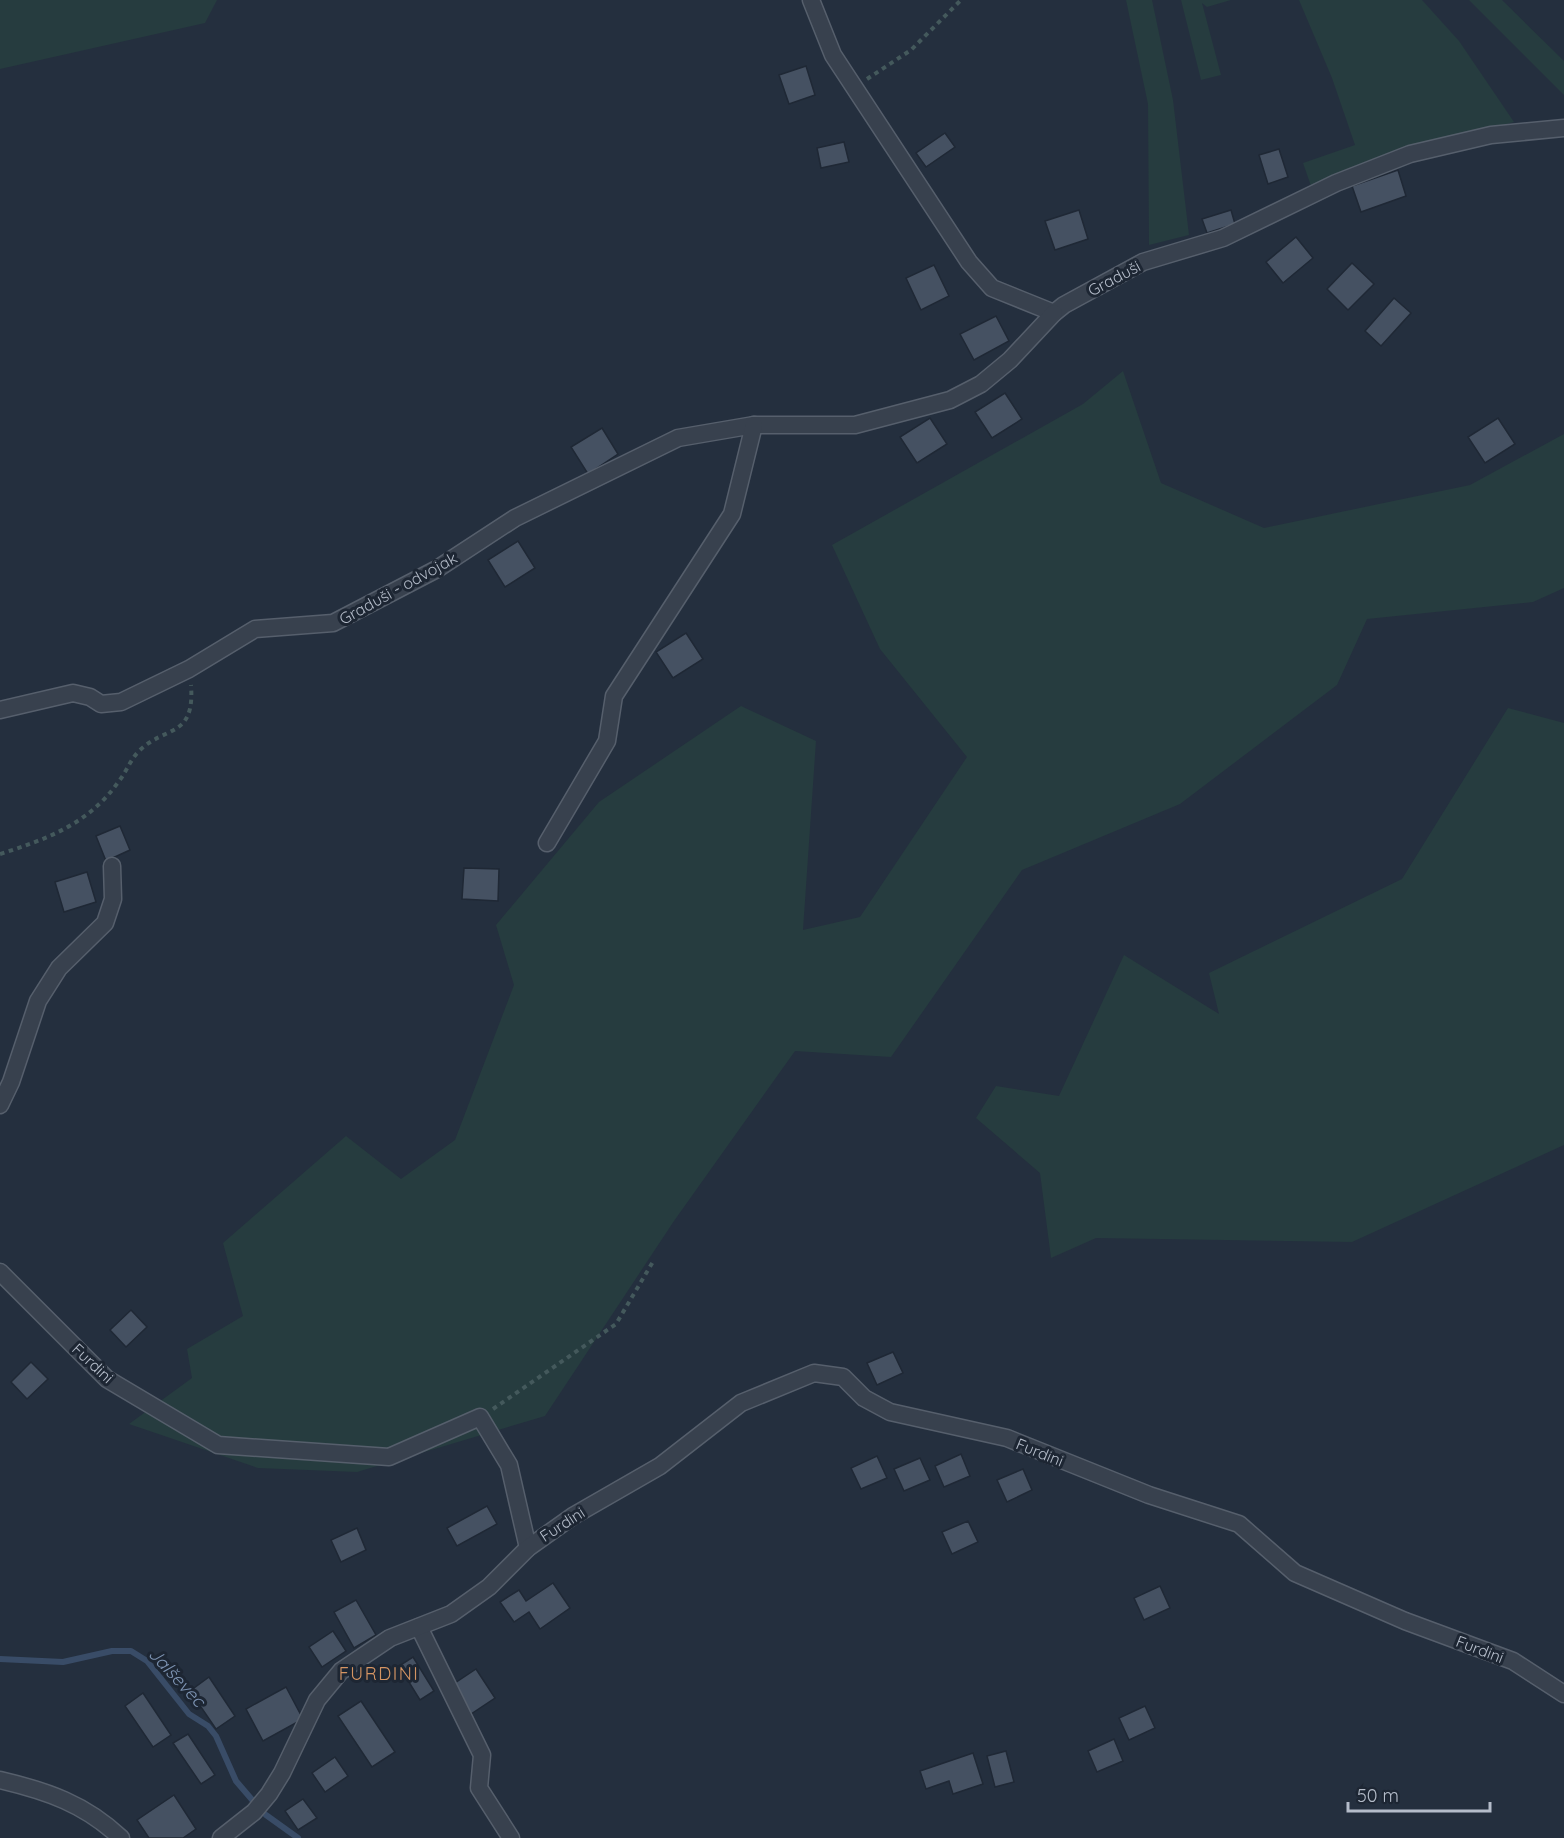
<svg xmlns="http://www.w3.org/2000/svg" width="1564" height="1838" viewBox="0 0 1564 1838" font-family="Quicksand,sans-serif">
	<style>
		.green { fill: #263c3f }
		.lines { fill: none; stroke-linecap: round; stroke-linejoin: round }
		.stream { stroke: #394c67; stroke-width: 6 }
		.building { fill: #455162; stroke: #1f2835; stroke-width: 1.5 }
		.minor-casing { stroke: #565f6c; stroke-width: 19 }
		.path { stroke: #44595c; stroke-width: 4; stroke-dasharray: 4.5 4.5; stroke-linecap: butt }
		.minor { stroke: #38414e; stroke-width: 16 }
		.labels { text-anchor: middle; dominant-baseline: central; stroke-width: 6; stroke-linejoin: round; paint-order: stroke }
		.street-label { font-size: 16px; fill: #b4bcc9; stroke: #1d2633 }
		.neighbourhood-label { font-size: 18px; letter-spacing: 1.5px; fill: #d59563; stroke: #1d2633 }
		.water-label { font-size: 18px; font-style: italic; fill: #7c92b1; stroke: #1d2633 }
	</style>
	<rect width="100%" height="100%" fill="#242f3e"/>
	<g class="green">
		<path d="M0,0H217L205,23L0,69Z"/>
		<path d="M1126,0H1152L1173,100L1189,235L1149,245L1148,104Z"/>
		<path d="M1181,0H1231L1207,7L1202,3L1221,75L1201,80Z"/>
		<path d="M1299,0H1422L1459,41L1514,122L1361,164L1311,186L1303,163L1355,145L1332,78Z"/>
		<path d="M1469,0H1502L1564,61V95Z"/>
		<path d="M1123,371L1161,483L1264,528L1470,485L1564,434V588L1533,602L1367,619L1337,685L1180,804L1022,870L891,1057L795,1051L674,1221L545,1416L357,1472L258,1468L129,1424L192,1378L187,1349L243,1316L223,1243L346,1136L401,1179L455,1140L514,985L496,925L599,802L741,706L816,741L803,930L860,917L967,757L880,649L832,545L1083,404Z"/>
		<path d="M1508,708L1564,723V1145L1352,1242L1096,1238L1051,1258L1040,1173L976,1118L996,1086L1059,1096L1124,955L1219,1014L1209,973L1402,879Z"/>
	</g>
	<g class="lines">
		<g class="stream">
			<path d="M0,1659L63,1662L112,1651H131L147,1661L189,1714L208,1726L216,1736L236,1781L254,1802"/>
			<path d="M266,1815L298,1838"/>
		</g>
	</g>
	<g class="building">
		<path d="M806,66L815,95L789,104L779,75Z"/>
		<path d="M945,133L955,147L926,167L916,153Z"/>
		<path d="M844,142L849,162L821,168L817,148Z"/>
		<path d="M1279,149L1288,177L1268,184L1259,155Z"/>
		<path d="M1398,170L1406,196L1361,212L1352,186Z"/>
		<path d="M1079,210L1088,239L1055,250L1045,221Z"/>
		<path d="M1231,210L1235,224L1207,233L1202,219Z"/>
		<path d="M1296,237L1313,258L1283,283L1266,262Z"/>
		<path d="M1352,263L1374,284L1348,310L1327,289Z"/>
		<path d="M934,265L949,296L921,310L906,278Z"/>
		<path d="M1394,298L1411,313L1381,346L1365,331Z"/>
		<path d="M996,316L1009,341L974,360L960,334Z"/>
		<path d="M1005,393L1022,419L992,438L975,412Z"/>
		<path d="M930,418L947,444L917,463L900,437Z"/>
		<path d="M1498,418L1515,444L1485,463L1468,437Z"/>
		<path d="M602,428L618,454L588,474L571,447Z"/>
		<path d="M518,541L535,568L505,587L488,560Z"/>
		<path d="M686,633L703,659L673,678L656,652Z"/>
		<path d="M120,826L130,850L106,861L96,836Z"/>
		<path d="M464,868L499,869L498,901L462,899Z"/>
		<path d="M87,872L96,902L64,912L55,882Z"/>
		<path d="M131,1310L147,1327L126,1347L110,1330Z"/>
		<path d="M893,1352L903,1373L877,1385L867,1363Z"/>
		<path d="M31,1362L48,1379L27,1399L11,1382Z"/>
		<path d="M961,1454L970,1476L944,1487L935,1466Z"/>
		<path d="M877,1456L887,1478L861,1489L851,1468Z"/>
		<path d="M920,1458L930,1480L904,1491L894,1469Z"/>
		<path d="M1023,1469L1032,1490L1007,1502L997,1480Z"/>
		<path d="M487,1506L497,1524L457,1546L447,1528Z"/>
		<path d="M968,1521L978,1542L952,1554L942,1532Z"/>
		<path d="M357,1528L366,1550L341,1562L331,1540Z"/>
		<path d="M553,1583L570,1608L540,1629L529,1612L514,1622L500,1602L519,1590L526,1601Z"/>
		<path d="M1160,1586L1170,1608L1144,1620L1134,1598Z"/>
		<path d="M356,1600L376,1635L354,1648L334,1612Z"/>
		<path d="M333,1631L346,1651L322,1667L309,1647Z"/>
		<path d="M413,1657L434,1691L420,1700L399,1666Z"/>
		<path d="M476,1669L495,1698L471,1714L452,1685Z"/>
		<path d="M209,1677L235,1716L216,1729L190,1691Z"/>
		<path d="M286,1687L303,1719L263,1741L246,1709Z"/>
		<path d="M143,1693L171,1735L153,1747L125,1706Z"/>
		<path d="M361,1701L395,1752L372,1767L338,1716Z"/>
		<path d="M1145,1706L1155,1728L1129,1740L1119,1718Z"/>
		<path d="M188,1734L215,1775L201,1784L173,1743Z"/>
		<path d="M1114,1739L1123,1761L1097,1772L1088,1751Z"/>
		<path d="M1006,1751L1014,1782L995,1787L987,1756Z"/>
		<path d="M973,1753L983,1784L953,1794L949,1781L926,1789L920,1771Z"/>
		<path d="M335,1757L348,1776L325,1792L312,1773Z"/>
		<path d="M174,1795L196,1829L183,1838H149L137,1820Z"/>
		<path d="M303,1799L317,1818L298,1830L285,1811Z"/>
	</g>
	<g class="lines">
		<defs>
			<g id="minor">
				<path d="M811,0L833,55L969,262L992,288L1054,313L1064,305L1143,262L1223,238L1336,183L1410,154L1491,135L1564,128"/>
				<path d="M0,710L73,693L90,697L101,704L121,702L189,669L255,629L333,623L437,569L515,518L678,438L754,425H855L950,400L981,384L1010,360L1054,313"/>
				<path d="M547,843L607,741L614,696L732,514L754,425"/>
				<path d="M0,1105L11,1082L38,1001L59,968L105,923L113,899L112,866"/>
				<path d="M0,1272L107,1379L218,1445L389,1457L480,1417L509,1465L528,1548"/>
				<path d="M419,1627L482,1755L479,1788L511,1838"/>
				<path d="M0,1780C47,1791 85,1804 121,1838"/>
				<path d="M221,1838L254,1812L269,1794L282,1773L317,1700L341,1671L390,1638L451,1614L489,1587L528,1548L573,1516L660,1466L741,1403L814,1373L843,1377L864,1398L890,1412L1007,1438L1149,1495L1239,1524L1295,1573L1405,1621L1513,1661L1564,1694"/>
			</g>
		</defs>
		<use href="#minor" class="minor-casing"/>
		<g class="path">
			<path d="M867,79L911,50L961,0"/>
			<path d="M0,854C47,839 89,824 119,781C127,771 130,760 139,751C165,725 195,739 191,685"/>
			<path d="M493,1409L616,1324L654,1260"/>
		</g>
		<use href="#minor" class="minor"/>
	</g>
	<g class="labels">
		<g class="street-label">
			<text transform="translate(1114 278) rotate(-28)">Graduši</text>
			<text transform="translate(398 588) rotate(-29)">Graduši - odvojak</text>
			<text transform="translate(93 1363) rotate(43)">Furdini</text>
			<text transform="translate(1040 1452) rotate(22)">Furdini</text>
			<text transform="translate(562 1524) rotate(-33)">Furdini</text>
			<text transform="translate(1480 1649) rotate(21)">Furdini</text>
		</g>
		<g class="neighbourhood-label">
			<text x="379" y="1673">FURDINI</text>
		</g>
		<g class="water-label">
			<text transform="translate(177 1677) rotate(47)">Jalševec</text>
		</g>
	</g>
	<path d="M1348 1802v9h142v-9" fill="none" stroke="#b4bcc9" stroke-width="3"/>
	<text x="1357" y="1802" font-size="18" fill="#b4bcc9" stroke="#1d2633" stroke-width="4.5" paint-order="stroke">50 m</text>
</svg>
